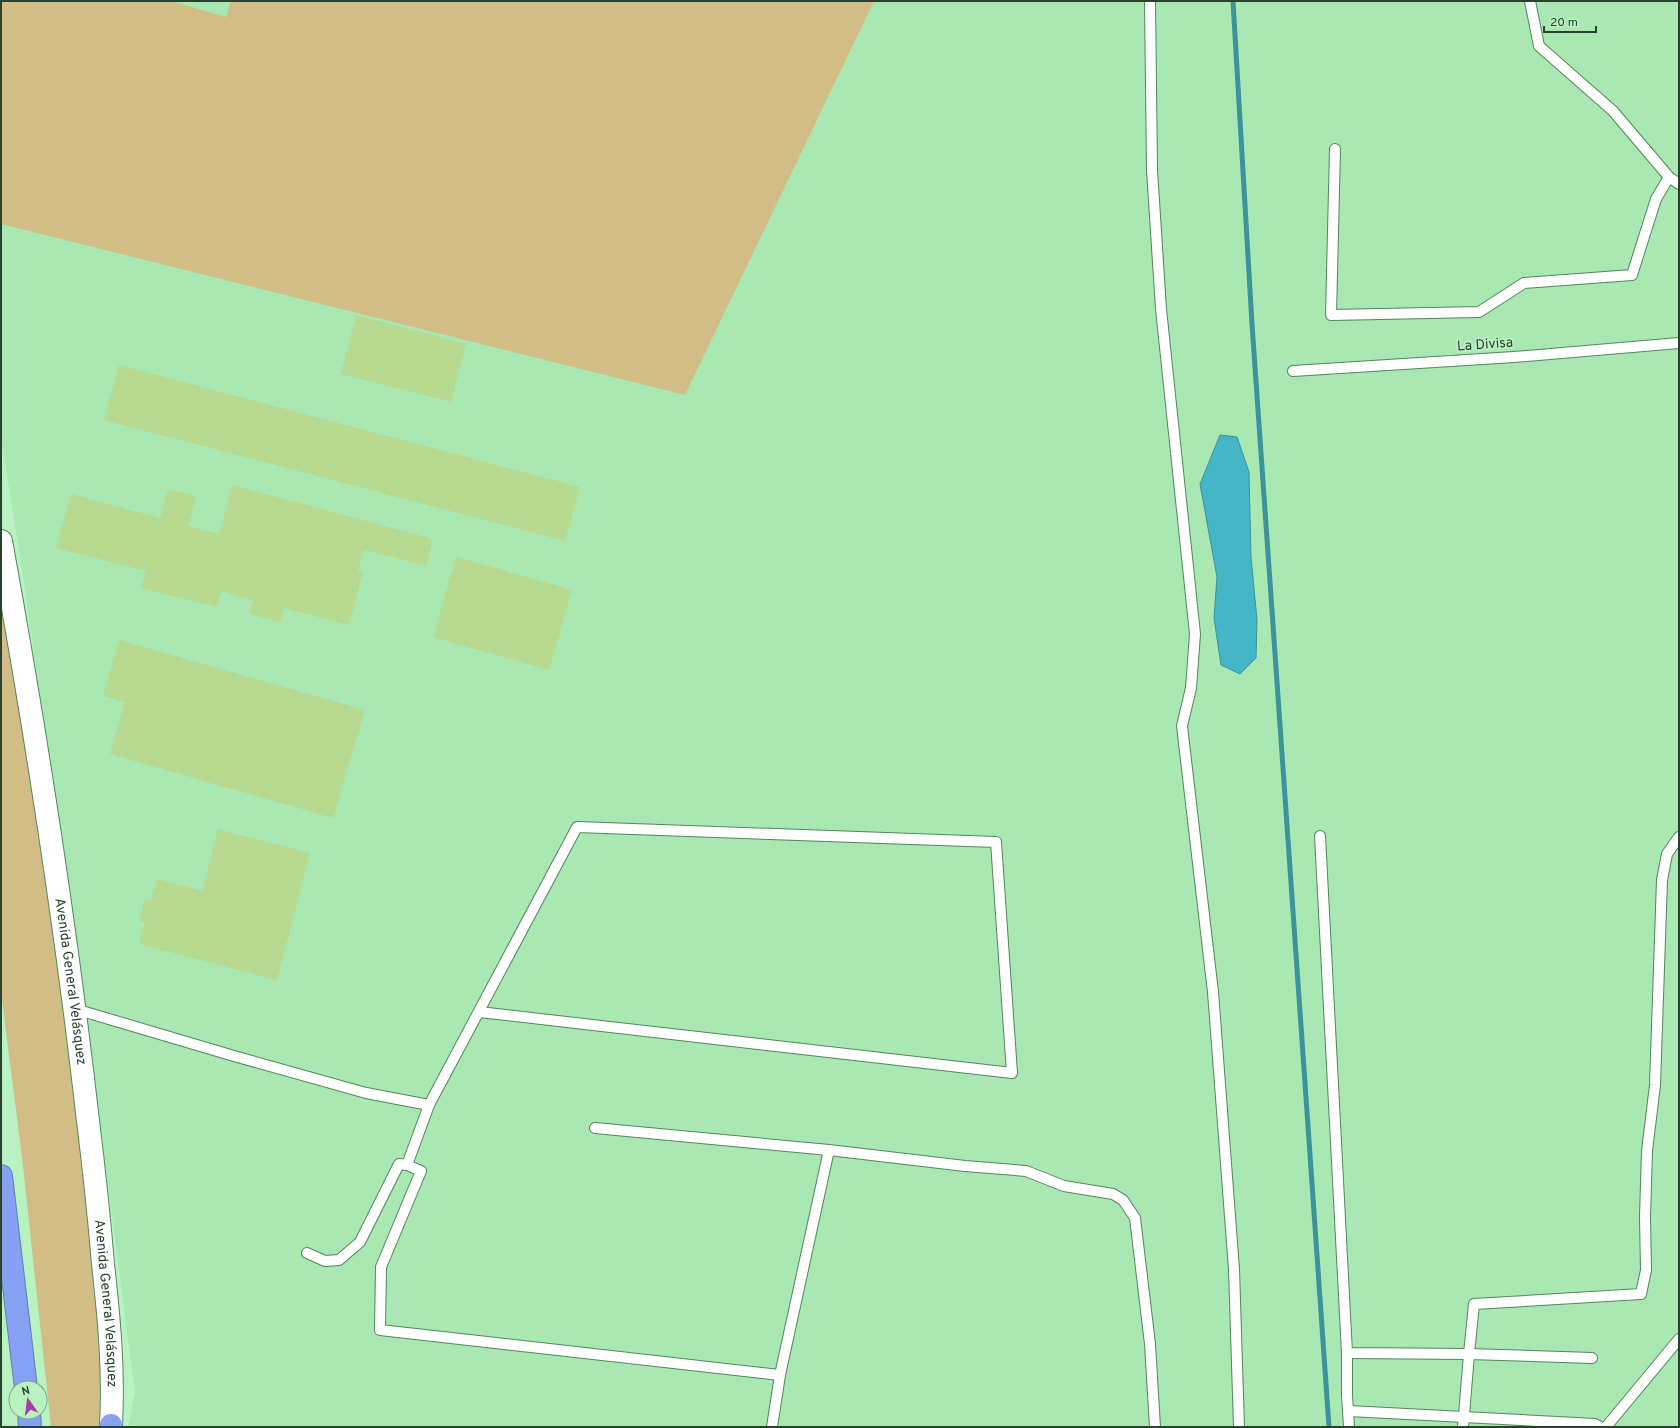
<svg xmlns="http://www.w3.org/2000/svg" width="1680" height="1428" viewBox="0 0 1680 1428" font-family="Overpass,sans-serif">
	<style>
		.built { fill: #a9e8b2 }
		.green { fill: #d2bd87 }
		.water { fill: #44b6c7; stroke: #3c9399 }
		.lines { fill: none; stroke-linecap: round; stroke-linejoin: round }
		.stream { stroke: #3c9399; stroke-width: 5 }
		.building { fill: #b7d990 }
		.service-casing { stroke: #52875b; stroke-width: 12 }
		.tertiary-casing { stroke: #52875b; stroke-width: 24 }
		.motorway-casing { stroke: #647fae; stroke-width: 24 }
		.service { stroke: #fff; stroke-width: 10 }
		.tertiary { stroke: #fff; stroke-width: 22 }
		.motorway { stroke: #84a1f3; stroke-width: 22 }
		.labels { text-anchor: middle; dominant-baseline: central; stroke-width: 4; stroke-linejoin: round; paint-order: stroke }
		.street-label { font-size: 14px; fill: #2a412e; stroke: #b9f2c1 }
	</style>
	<rect width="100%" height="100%" fill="#b9f2c1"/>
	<path class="built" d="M1,1H1679V1423L1676,1427H128L135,1393L101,1133L25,590L1,436Z"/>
	<g class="green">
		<path d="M1,1H171L226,17L231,1H874L685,395L1,224Z"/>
		<path d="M1,594L14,666L59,965L87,1200L102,1349V1427H51L23,1166L1,992Z"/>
	</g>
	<path class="water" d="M1220,435L1237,437L1249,472L1251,557L1257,620L1256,658L1240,674L1221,665L1214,618L1217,577L1200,484Z"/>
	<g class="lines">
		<path class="stream" d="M1233,1L1252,324L1329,1427"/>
	</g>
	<g class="building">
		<path d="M356,315L466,344L451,402L341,374Z"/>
		<path d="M119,365L580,487L565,541L104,420Z"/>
		<path d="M232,485L433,539L426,566L364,550L358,571L363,572L349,625L284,608L280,622L249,614L253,600L221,591L216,607L141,588L146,571L56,548L71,494L160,518L168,489L196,496L188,526L219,534Z"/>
		<path d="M456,557L572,590L549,670L433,637Z"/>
		<path d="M119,640L365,710L333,818L110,754L125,702L103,696Z"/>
		<path d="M218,829L310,853L277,980L139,944L145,922L139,921L145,899L151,901L157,879L202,891Z"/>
	</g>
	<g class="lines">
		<defs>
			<g id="service">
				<path d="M1150,1L1152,170L1161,309L1195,634L1191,688L1182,726L1213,992L1234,1269L1239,1427"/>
				<path d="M1530,1L1539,46L1613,111L1669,177L1679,184"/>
				<path d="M1335,149L1331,315L1479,312L1524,283L1632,275L1656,199L1669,177"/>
				<path d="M1293,371L1514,357L1679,343"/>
				<path d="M1320,836L1347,1353L1469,1354L1474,1304L1641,1294L1646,1270L1645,1217L1647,1151L1655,1085L1662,880L1667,854L1679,837"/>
				<path d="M75,1009L234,1056L366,1093L429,1105L577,827L996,842L1012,1073L479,1012"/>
				<path d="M829,1150L965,1166L1026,1171L1064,1186L1113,1194L1123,1200L1135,1218L1150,1344L1155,1427"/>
				<path d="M407,1165L421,1171L381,1267L380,1330L780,1375L829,1150L595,1128"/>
				<path d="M307,1253L325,1261L339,1260L360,1242L399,1164L407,1165L429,1105"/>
				<path d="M1347,1353V1395L1349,1427"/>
				<path d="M1349,1411L1595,1424L1600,1427"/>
				<path d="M772,1427L780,1375"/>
				<path d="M1463,1427L1469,1354L1592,1358"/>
				<path d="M1606,1427L1679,1339"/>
			</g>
			<g id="tertiary">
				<path id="s1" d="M1,541C36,733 66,927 88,1121C94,1169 99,1216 103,1264C109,1318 114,1370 111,1425"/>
			</g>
			<g id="motorway">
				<path d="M1,1176L26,1388"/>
				<path d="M29,1412L30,1427"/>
				<path d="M111,1427V1425"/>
			</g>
		</defs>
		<use href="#service" class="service-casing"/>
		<use href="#tertiary" class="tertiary-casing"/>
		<use href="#motorway" class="motorway-casing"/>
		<use href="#service" class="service"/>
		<use href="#tertiary" class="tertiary"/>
		<use href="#motorway" class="motorway"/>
	</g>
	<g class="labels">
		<g class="street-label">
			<text transform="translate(1485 345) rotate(-4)">La Divisa</text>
			<text stroke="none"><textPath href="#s1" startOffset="446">Avenida General Velásquez</textPath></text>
			<text stroke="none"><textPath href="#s1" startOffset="770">Avenida General Velásquez</textPath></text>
		</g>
	</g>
	<rect width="1680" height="1428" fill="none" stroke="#2a412e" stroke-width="4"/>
	<g transform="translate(28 1400) rotate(346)"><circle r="19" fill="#b9f2c1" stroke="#80ab86"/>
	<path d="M0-3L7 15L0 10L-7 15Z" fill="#a53fa3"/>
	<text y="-6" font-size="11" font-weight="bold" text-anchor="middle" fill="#2a412e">N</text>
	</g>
	<path d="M1544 26v6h52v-6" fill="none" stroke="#2a412e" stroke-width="2"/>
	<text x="1550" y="26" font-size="12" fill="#2a412e" stroke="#b9f2c1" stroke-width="3" paint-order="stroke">20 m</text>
</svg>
